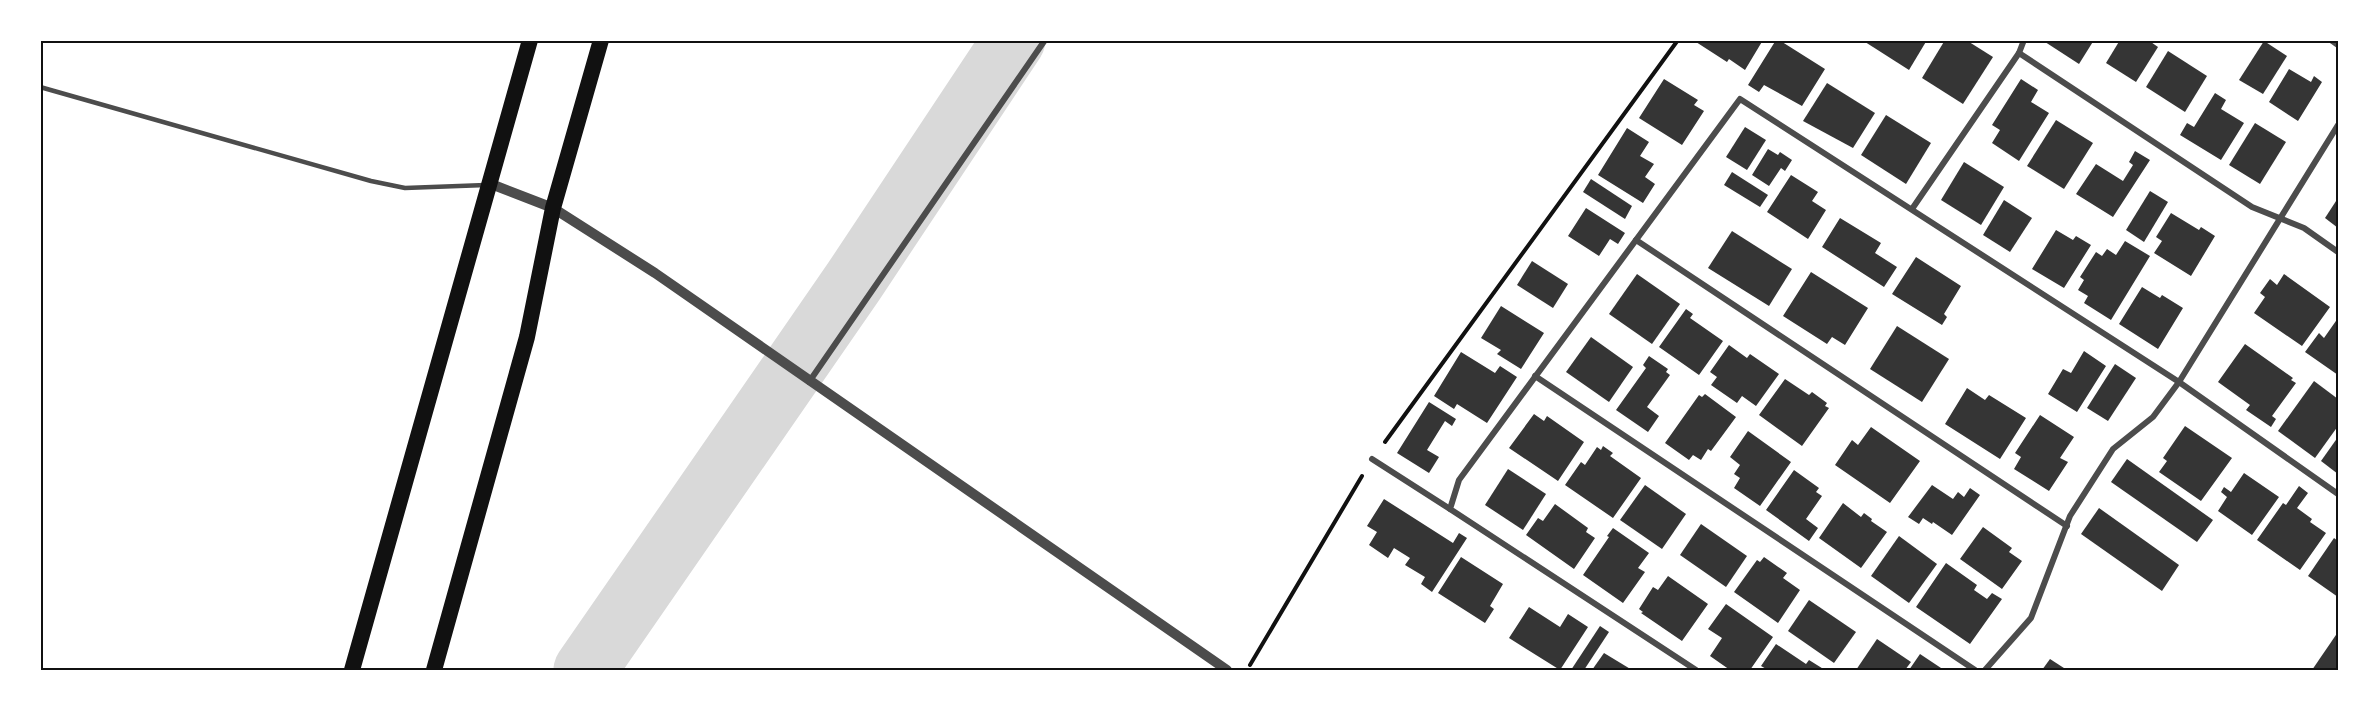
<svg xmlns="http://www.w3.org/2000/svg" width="2379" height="711" viewBox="0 0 2379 711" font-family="'Fira Sans Condensed',sans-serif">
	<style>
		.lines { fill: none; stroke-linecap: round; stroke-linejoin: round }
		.river { stroke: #d9d9d9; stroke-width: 63 }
		.building { fill: #353535 }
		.path { stroke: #111; stroke-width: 4 }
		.service { stroke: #4c4c4c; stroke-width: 4.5 }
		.minor { stroke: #4c4c4c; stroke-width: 6 }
		.tertiary { stroke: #4c4c4c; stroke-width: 10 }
		.trunk { stroke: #111; stroke-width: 16 }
		.neatline { fill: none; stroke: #111; stroke-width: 2 }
	</style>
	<rect width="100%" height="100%" fill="#fff"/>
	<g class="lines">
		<path class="river" d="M585,670L854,281L1014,40"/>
	</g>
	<g class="building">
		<path d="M1698,40H1763L1745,70L1729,59L1727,62L1696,42Z"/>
		<path d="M1776,40H1779L1825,69L1802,106L1764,85L1759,92L1748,85Z"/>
		<path d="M1862,40H1927L1909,70Z"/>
		<path d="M1945,40H1966L1993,57L1963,104L1922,78Z"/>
		<path d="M2042,40H2094L2079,64Z"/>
		<path d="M2120,40H2148L2158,47L2136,82L2106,63Z"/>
		<path d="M2264,41L2287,56L2263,94L2239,80Z"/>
		<path d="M2168,51L2207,76L2185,112L2146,87Z"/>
		<path d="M2289,69L2311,82L2314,76L2322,82L2298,121L2269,102Z"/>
		<path d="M1664,79L1698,100L1694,105L1704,111L1682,145L1639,118Z"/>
		<path d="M2021,79L2038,90L2031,102L2049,113L2019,161L1992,143L2000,130L1992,125Z"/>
		<path d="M1827,83L1875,113L1853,148L1803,121Z"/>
		<path d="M2215,93L2226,100L2221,109L2244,123L2221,160L2180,135L2187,123L2194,127Z"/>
		<path d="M1886,115L1931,143L1906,184L1861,155Z"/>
		<path d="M2056,120L2093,143L2064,189L2027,166Z"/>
		<path d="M2255,123L2286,142L2260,184L2229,165Z"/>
		<path d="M1745,127L1766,140L1747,170L1726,157Z"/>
		<path d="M1627,128L1649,142L1640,156L1654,164L1645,177L1655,184L1643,203L1598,175Z"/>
		<path d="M1768,149L1778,155L1780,152L1792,160L1785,171L1781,168L1769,186L1752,175Z"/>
		<path d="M2135,151L2150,160L2113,217L2076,194L2096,164L2123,181L2133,165L2129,162Z"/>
		<path d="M1964,162L2004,187L1981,225L1941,200Z"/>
		<path d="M1732,172L1768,195L1760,207L1724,185Z"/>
		<path d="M1791,175L1818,192L1812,201L1826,210L1808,239L1767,212Z"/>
		<path d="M1591,179L1632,206L1625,219L1583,192Z"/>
		<path d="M2150,191L2168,202L2144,242L2126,230Z"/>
		<path d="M2338,198V228L2325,218Z"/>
		<path d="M2004,200L2032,218L2010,252L1983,235Z"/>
		<path d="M1586,208L1625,233L1618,244L1610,239L1599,256L1568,236Z"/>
		<path d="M2171,213L2199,230L2201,227L2215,236L2191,276L2154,253L2162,241L2156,237Z"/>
		<path d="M1840,218L1881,243L1875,253L1897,267L1884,287L1822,247Z"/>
		<path d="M2056,230L2073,240L2076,236L2091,245L2064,288L2032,269Z"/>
		<path d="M1732,231L1792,269L1769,306L1708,268Z"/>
		<path d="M2125,241L2150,256L2111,320L2084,303L2088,296L2078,290L2084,280L2080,277L2096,252L2102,256L2107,249L2116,255Z"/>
		<path d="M1916,257L1961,286L1944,314L1947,317L1942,325L1892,294Z"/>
		<path d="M1532,261L1568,284L1553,308L1517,285Z"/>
		<path d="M1811,272L1868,308L1845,345L1832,337L1827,344L1783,316Z"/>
		<path d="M1637,274L1680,304L1652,344L1609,314Z"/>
		<path d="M2284,274L2330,307L2302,346L2254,313L2265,297L2260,293L2270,279L2277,285Z"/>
		<path d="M2142,287L2160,298L2162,295L2183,308L2158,349L2119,324Z"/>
		<path d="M1501,306L1544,333L1521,369L1497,354L1501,350L1481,338Z"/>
		<path d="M1686,309L1693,314L1690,318L1723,341L1699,375L1659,347Z"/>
		<path d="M2338,318V375L2305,352L2319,333L2324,338Z"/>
		<path d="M1897,326L1949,359L1922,402L1870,369Z"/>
		<path d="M1591,337L1633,367L1609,402L1566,372Z"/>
		<path d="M2245,344L2293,378L2291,380L2296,383L2272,416L2276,419L2271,427L2246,410L2250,405L2218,382Z"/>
		<path d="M1729,345L1747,358L1750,354L1779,374L1756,406L1742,396L1737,403L1711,385L1717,377L1710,372Z"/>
		<path d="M2084,351L2106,366L2077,412L2048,394L2063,369L2071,373Z"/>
		<path d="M1461,352L1495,373L1500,366L1517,377L1487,423L1457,404L1454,409L1434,396Z"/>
		<path d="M1649,356L1668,369L1666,372L1670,375L1647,407L1659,416L1648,432L1616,410L1646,368L1643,365Z"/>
		<path d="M2115,364L2136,378L2108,421L2087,408Z"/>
		<path d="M1785,379L1809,395L1812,392L1827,403L1825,406L1829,408L1802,446L1759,415Z"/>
		<path d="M2314,381L2338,399V426L2315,458L2278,431Z"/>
		<path d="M1967,388L1985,400L1989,395L2026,418L2000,459L1945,424Z"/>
		<path d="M1705,394L1736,417L1711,451L1708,449L1701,460L1693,455L1689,460L1665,443L1699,395L1702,397Z"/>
		<path d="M1429,402L1456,419L1452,426L1445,421L1427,450L1439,457L1429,473L1397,453Z"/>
		<path d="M1534,414L1544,421L1547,416L1584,442L1558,481L1509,448Z"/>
		<path d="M2040,415L2074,437L2060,458L2068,462L2049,491L2014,469L2021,457L2015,453Z"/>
		<path d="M2185,426L2232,458L2201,501L2159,472L2167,461L2163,458Z"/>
		<path d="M1871,427L1920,461L1890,503L1835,465L1852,440L1858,445Z"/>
		<path d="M1748,431L1791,462L1760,506L1734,488L1740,478L1734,474L1740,465L1730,457Z"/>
		<path d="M2338,437V474L2321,461Z"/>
		<path d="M1603,446L1613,453L1610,456L1641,478L1613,518L1565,485L1581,462L1585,465L1597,447L1601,450Z"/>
		<path d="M2127,459L2213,520L2197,542L2111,482Z"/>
		<path d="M1508,469L1546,494L1523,530L1485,505Z"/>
		<path d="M1794,470L1819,488L1816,492L1822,496L1806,519L1818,528L1809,541L1766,510Z"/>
		<path d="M2244,473L2279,497L2252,535L2218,511L2227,497L2221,492L2224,487L2231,492Z"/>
		<path d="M1645,485L1686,514L1662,549L1620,520Z"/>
		<path d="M1932,485L1953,499L1958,492L1964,497L1970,488L1980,495L1952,535L1933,522L1932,524L1923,518L1919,524L1908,517Z"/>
		<path d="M2299,486L2308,493L2297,508L2312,519L2310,522L2326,533L2300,570L2257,540L2283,503L2286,505Z"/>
		<path d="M1384,499L1453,543L1459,533L1467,538L1432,592L1421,584L1425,577L1405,565L1410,558L1394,548L1388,558L1369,545L1377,532L1367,526Z"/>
		<path d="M1843,503L1861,517L1864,513L1872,519L1871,521L1887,532L1861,568L1819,538Z"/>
		<path d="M1555,504L1588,528L1586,532L1595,538L1574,569L1526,535L1538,518L1543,521Z"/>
		<path d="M2099,508L2179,565L2162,591L2081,534Z"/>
		<path d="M1701,524L1747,556L1726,587L1680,555Z"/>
		<path d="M1983,527L2012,548L2009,552L2022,561L2002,589L1960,559Z"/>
		<path d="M1613,528L1649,553L1638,568L1645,572L1623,603L1583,575L1609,537L1607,536Z"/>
		<path d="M1899,536L1937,564L1909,603L1871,576Z"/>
		<path d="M2334,538L2338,541V597L2308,576Z"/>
		<path d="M1461,557L1503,584L1490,606L1494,609L1485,623L1438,593Z"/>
		<path d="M1764,557L1787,573L1783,578L1800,590L1778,623L1734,592L1757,560L1760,562Z"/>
		<path d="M1946,563L1977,585L1974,590L1987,599L1992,593L2002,599L1970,644L1916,607Z"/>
		<path d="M1668,576L1708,604L1682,641L1641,613L1643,612L1639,609L1653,587L1658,590Z"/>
		<path d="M1809,600L1856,632L1834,663L1788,631Z"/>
		<path d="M1726,604L1773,637L1750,670H1730L1710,656L1722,638L1708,629Z"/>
		<path d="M1529,607L1560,627L1568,614L1588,627L1560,670L1509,638Z"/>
		<path d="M1600,626L1609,632L1584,670H1571Z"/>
		<path d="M2338,632V670H2312Z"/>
		<path d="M1877,639L1911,662L1905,670H1856Z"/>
		<path d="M1776,644L1806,664L1809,660L1825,670H1768L1761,666Z"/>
		<path d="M1604,653L1632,670H1592Z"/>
		<path d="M1920,654L1944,670H1909Z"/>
		<path d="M2050,659L2067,670H2042Z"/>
	</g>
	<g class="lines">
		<g class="path">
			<path d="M1385,442L1678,40"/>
			<path d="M1250,665L1362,476"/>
		</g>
		<path class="service" d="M40,87L371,181L405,188L486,185"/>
		<g class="minor">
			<path d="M2331,40L2338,45"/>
			<path d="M2019,53L2252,207L2304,228L2338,252"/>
			<path d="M1912,209L2019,53L2024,40"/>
			<path d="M1636,240L2067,526"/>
			<path d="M1535,376L1975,670"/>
			<path d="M809,382L1045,40"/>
			<path d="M1372,459L1450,509"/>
			<path d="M1696,670L1450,509L1459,480L1740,99L2179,382L2338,494"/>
			<path d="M1985,670L2031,618L2070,516L2113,449L2153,417L2179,382L2338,125"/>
		</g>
		<path class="tertiary" d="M491,184L553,208L655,273L1227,670"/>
		<g class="trunk">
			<path d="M352,670C410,460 470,250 530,40"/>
			<path d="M434,670L527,337L553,208L601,40"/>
		</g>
	</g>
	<rect width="2379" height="711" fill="none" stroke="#ffffff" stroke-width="84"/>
	<rect x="42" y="42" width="2295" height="627" class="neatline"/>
</svg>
